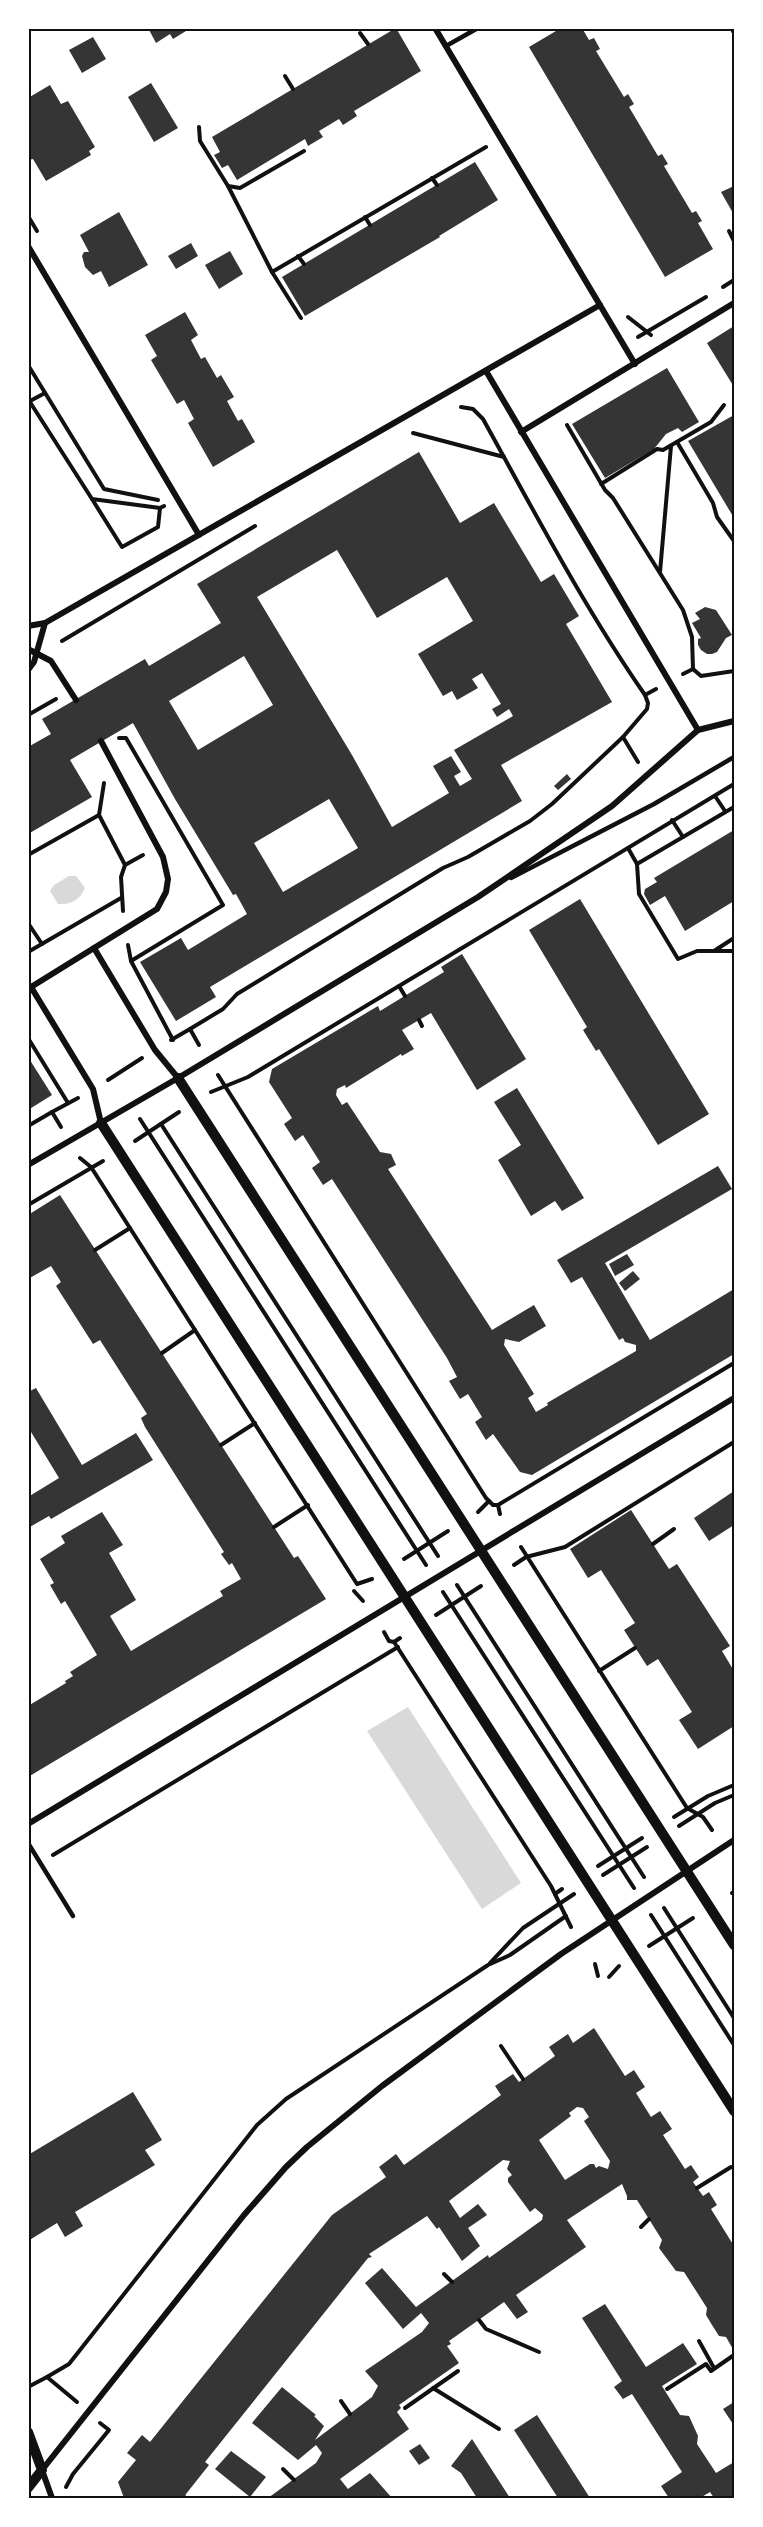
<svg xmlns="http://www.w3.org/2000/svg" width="763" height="2527" viewBox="0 0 763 2527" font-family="'Sofia Sans Condensed',sans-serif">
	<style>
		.water { fill: #d9d9d9 }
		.building { fill: #353535; fill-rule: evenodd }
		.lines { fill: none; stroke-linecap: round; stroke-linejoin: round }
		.path { stroke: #111; stroke-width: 4 }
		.service { stroke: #111; stroke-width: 4.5 }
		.minor { stroke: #111; stroke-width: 6 }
		.tertiary { stroke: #111; stroke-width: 10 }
		.neatline { fill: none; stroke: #111; stroke-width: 2 }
	</style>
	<rect width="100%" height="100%" fill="#fff"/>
	<g class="water">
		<path d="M69,876H76L85,888C80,900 70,905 58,904L50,891L54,885Z"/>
		<path d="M408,1707L521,1883L482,1909L367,1731Z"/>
	</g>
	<g class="building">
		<path d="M148,28H185L186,31L173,39L170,34L156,43Z"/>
		<path d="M396,28L421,71L354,111L357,116L343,125L339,119L319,131L323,137L308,146L305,139L237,180L228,165L222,168L214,155L220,152L212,137Z"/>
		<path d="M561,28H582L589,40L594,38L600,49L596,51L624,97L628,94L634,104L629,107L658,156L662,154L668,164L664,166L692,213L696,211L702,221L698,223L713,249L665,277L529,47Z"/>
		<path d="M93,37L106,59L82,73L69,50Z"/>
		<path d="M151,83L178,128L154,142L128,97Z"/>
		<path d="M50,85L61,104L68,101L95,147L89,151L91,155L46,181L33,159L28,160V98Z"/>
		<path d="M475,162L498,200L439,236L440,237L305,316L282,277Z"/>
		<path d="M734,186V215L721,192Z"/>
		<path d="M119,212L148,265L109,287L101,271L93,275L85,267L82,256L84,252H89L80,235Z"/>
		<path d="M191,243L198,256L176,269L168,256Z"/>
		<path d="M230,251L243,274L219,289L205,265Z"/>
		<path d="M185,312L198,335L191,340L201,359L205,357L217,378L221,375L234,397L227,401L238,421L242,419L255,442L213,467L188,423L194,419L184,400L177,404L151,360L157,356L145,335Z"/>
		<path d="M734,326V387L707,343Z"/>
		<path d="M667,368L699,422L682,432L678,428L666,434L654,449L605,478L572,424Z"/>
		<path d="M734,415V518L688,441Z"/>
		<path d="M419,452L460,523L494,503L541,582L554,574L579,616L566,624L612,702L501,765L522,801L210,987L216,997L176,1021L140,962L181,938L188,950L247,914L236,894L233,895L175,799L133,723L70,760L92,797L28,834V747L51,734L42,719L145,659L149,666L221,623L197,584ZM337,550L377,618L447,577L473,621L418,654L443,696L452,691L457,700L478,688L472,679L482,673L501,704L492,709L497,717L509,709L513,716L454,750L472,779L460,786L454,776L461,772L451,756L433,766L449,793L392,827L352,755L257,597ZM244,656L273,705L198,750L169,701ZM329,799L358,848L283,892L254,843Z"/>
		<path d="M705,607L716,610L732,635L726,638L717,652L712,654H707L701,650L698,645V639L701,638L692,623L700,619L695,613Z"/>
		<path d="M567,774L571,779L558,790L554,786Z"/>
		<path d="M734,830V901L685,931L665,896L650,905L644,894L645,889L657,882L654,878Z"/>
		<path d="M580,899L709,1114L658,1145L599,1049L596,1051L583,1030L587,1027L529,930Z"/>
		<path d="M462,954L526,1059L477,1090L431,1013L402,1030L414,1049L402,1056L401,1054L346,1088L345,1085L337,1089L336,1095L342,1105L347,1102L380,1152L391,1154L396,1165L388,1169L492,1330L534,1305L546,1326L519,1342L505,1339L504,1345L534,1394L528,1398L536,1412L548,1405L547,1403L636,1351V1345L625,1342L623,1338L619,1340L582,1277L571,1283L557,1260L718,1166L732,1189L605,1263L650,1340L734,1289V1354L532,1475L520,1472L493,1434L486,1440L475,1422L482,1417L468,1394L460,1399L449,1381L457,1377L447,1358L332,1179L323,1185L312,1168L320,1162L303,1135L295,1141L284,1124L292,1118L269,1082L272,1069L378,1006L380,1011L444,972L441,967Z"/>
		<path d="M28,1057L52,1095L28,1110Z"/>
		<path d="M517,1088L584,1198L562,1211L555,1201L531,1216L498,1160L521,1145L494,1102Z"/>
		<path d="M60,1195L294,1558L298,1556L326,1599L28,1777V1706L66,1683L65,1681L73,1676L70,1672L97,1655L65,1601L61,1604L50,1585L54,1583L40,1559L65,1543L61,1536L102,1512L123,1545L109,1553L136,1600L110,1616L131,1651L223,1596L220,1591L241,1579L232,1563L229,1565L221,1554L224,1552L145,1427L141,1418L147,1414L100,1340L93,1344L56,1286L61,1282L51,1266L28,1279V1215Z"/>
		<path d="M627,1254L634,1265L615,1276L609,1264Z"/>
		<path d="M633,1271L640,1279L625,1291L619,1283Z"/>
		<path d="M36,1388L82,1465L136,1433L153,1460L51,1519L49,1516L28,1528V1497L59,1478L28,1427V1389L30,1391Z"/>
		<path d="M734,1491V1525L709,1541L694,1518Z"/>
		<path d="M631,1510L669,1569L677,1564L730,1646L722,1651L734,1671V1726L698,1749L679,1720L692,1712L658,1659L647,1666L624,1630L635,1623L601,1570L588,1578L570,1549Z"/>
		<path d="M594,2028L625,2076L634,2070L645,2087L636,2093L651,2117L660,2111L672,2129L663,2135L685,2169L691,2165L699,2177L693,2182L703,2196L709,2192L717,2205L711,2209L734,2246V2351L726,2337L719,2336L712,2325L706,2315L707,2308L684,2272L676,2271L659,2248L662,2240L637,2200H627V2196L622,2184L567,2220L586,2247L516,2295L528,2312L517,2319L504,2302L449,2341L451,2344L447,2346L459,2363L399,2405L401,2408L397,2412L409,2429L340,2479L348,2489L370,2473L392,2498H268L316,2463L322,2453L316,2445L298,2460L252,2423L282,2387L316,2415L314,2416L324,2426L315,2440L372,2397L378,2386L365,2371L422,2332L429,2323L421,2313L403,2329L365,2283L382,2268L416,2307L488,2255L489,2258L542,2220L543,2215L535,2208L530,2212L508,2182V2178L512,2175L507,2169L510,2161L503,2160L449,2201L460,2218L478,2204L487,2215L468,2228L480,2246L462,2261L439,2227L437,2229L427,2216L369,2254L372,2257L368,2258L205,2462L209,2465L186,2494L185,2498H124L118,2482L136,2460L127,2453L142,2435L150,2442L332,2215L386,2177L379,2167L396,2154L404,2165L501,2095L495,2086L513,2074L519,2082L555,2056L549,2047L568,2034L573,2043ZM577,2107L583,2108L589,2117L584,2121L610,2161L608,2169L599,2166L596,2168L594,2164H590L565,2180L539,2140L571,2116L569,2113Z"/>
		<path d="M133,2092L162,2140L145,2150L155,2165L75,2212L83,2226L65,2237L57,2223L28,2241V2155Z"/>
		<path d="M605,2304L646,2367L683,2343L697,2364L662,2386L680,2415L689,2416L698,2436L697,2444L716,2473L734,2462V2498H714L710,2492L700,2498H669L661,2486L682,2472L632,2394L623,2399L614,2387L622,2381L582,2318Z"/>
		<path d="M734,2402V2422L733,2424L723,2409Z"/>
		<path d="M537,2415L590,2498H558L514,2430Z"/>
		<path d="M472,2439L510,2498H477L461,2473L451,2466Z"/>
		<path d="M420,2444L430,2458L419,2465L409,2451Z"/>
		<path d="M231,2451L266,2477L250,2497L215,2469Z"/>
	</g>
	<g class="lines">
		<g class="path">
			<path d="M360,33L368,44"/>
			<path d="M285,76L293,89"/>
			<path d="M199,127L200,141L228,186L240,188L304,151"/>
			<path d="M432,178L437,185"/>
			<path d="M228,186L272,272"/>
			<path d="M28,216L37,231"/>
			<path d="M365,217L370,225"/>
			<path d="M729,231L734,241"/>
			<path d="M298,256L304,264"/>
			<path d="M723,287L734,280"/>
			<path d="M628,317L651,335"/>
			<path d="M301,318L272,272L486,147"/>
			<path d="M638,337L706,297"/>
			<path d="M28,365L104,489L158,500"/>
			<path d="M28,399L92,499L160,508L164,506"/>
			<path d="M30,401L45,393"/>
			<path d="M461,407L473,409L483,419C535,513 584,607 645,695"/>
			<path d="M567,425L605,490L613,498L683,610L692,637L693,669"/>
			<path d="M413,433L504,457"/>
			<path d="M677,442L713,503L717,517L734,541"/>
			<path d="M601,484L657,449L663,450L711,422L724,405"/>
			<path d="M92,499L122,547L158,527L160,508"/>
			<path d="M660,572L671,446"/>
			<path d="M62,641L255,526"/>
			<path d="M683,674L693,669L701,676L734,671"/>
			<path d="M28,715L56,699"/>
			<path d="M623,737L638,762"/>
			<path d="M119,738H126L223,905L131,961"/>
			<path d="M104,783L99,815L125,865"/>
			<path d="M715,796L725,811"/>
			<path d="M672,820L683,837"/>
			<path d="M628,848L637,864L639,894L678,959L697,951H734"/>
			<path d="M28,855L99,815"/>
			<path d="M637,864L734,807"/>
			<path d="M123,911L121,877L125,865L143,855"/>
			<path d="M28,923L42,944"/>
			<path d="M128,945L131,961L173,1040"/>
			<path d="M714,951L734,938"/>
			<path d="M28,952L121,898"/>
			<path d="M399,986L405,996"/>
			<path d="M419,1020L422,1026"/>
			<path d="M190,1029L223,1009L237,994L443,868L468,857L530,821L552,804L623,737L647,709L648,703L645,695L656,689"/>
			<path d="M28,1038L68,1103"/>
			<path d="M171,1040L190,1029L199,1045"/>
			<path d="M218,1075L486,1498L493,1505H498L500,1514"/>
			<path d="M108,1080L142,1058"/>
			<path d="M211,1092L248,1077L734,784"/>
			<path d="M140,1119L426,1565"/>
			<path d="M161,1124L438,1556"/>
			<path d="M28,1126L52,1112"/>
			<path d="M61,1127L52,1112L78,1098"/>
			<path d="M135,1141L179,1112"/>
			<path d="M80,1158L91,1167L357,1584L372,1579"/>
			<path d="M28,1205L103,1161"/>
			<path d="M95,1250L130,1228"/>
			<path d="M162,1353L195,1330"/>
			<path d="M221,1445L255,1423"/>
			<path d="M498,1505L734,1363"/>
			<path d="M478,1512L489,1501"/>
			<path d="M274,1527L308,1505"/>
			<path d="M653,1544L674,1529"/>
			<path d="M521,1547L687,1808L703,1817L712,1830"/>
			<path d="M404,1559L448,1531"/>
			<path d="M514,1565L526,1557L565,1547L734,1442"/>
			<path d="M457,1585L644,1877"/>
			<path d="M354,1591L363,1601"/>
			<path d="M443,1592L634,1888"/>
			<path d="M436,1615L481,1586"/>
			<path d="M384,1632L389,1641L394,1642L400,1638"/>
			<path d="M394,1642L551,1886L571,1927"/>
			<path d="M599,1671L635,1648"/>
			<path d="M674,1817L708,1796L734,1785"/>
			<path d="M679,1826L715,1803L734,1795"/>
			<path d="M53,1855L398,1647"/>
			<path d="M598,1866L642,1838"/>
			<path d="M603,1875L647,1847"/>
			<path d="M732,1893L734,1892"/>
			<path d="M555,1894L562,1889"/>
			<path d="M664,1908L734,2018"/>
			<path d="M651,1915L734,2045"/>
			<path d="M649,1946L693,1918"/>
			<path d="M490,1963L523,1928L574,1894"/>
			<path d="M595,1964L598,1976"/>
			<path d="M609,1977L619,1966"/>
			<path d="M501,2046L523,2079"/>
			<path d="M697,2188L731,2167"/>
			<path d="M641,2227L649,2219"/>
			<path d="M444,2274L452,2282"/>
			<path d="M479,2320L486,2329L539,2352"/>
			<path d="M699,2341L714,2368"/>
			<path d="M47,2377L69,2364L257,2125L286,2099L488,1965L510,1955L566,1916"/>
			<path d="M28,2387L47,2377L77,2402"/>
			<path d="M433,2388L499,2429"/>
			<path d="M667,2389L706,2364L711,2371L734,2355"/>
			<path d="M341,2401L350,2414"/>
			<path d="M405,2408L458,2371"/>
			<path d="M283,2469L294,2480"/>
			<path d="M66,2487L73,2474L109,2430L100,2423"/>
		</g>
		<g class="service">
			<path d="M446,46L478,28"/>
			<path d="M511,878L654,804L734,757"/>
			<path d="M28,1843L73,1916"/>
		</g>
		<g class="minor">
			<path d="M435,28L635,364"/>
			<path d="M733,28L734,31"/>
			<path d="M28,246L199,535"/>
			<path d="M486,371L698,730"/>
			<path d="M521,432L734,303"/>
			<path d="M28,626L45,623L600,305"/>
			<path d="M28,649L51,661L76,700"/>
			<path d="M28,670L34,662L45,623"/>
			<path d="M101,741L163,857L168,879L166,892L157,909L94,948L155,1050L178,1078"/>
			<path d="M31,987L94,948"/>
			<path d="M28,988L31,987L93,1089L101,1123"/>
			<path d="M28,1165L178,1078L478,897L612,806L698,730L734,721"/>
			<path d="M28,1824L734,1398"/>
			<path d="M52,2498L42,2470L244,2215L286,2167L307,2147L382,2086L561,1954L734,1840"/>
		</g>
		<g class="tertiary">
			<path d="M178,1078L734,1945"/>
			<path d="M101,1123L734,2111"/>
			<path d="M28,2432L42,2470L28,2488"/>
		</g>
	</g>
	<rect width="763" height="2527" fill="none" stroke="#ffffff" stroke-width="60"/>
	<rect x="30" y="30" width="703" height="2467" class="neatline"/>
</svg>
